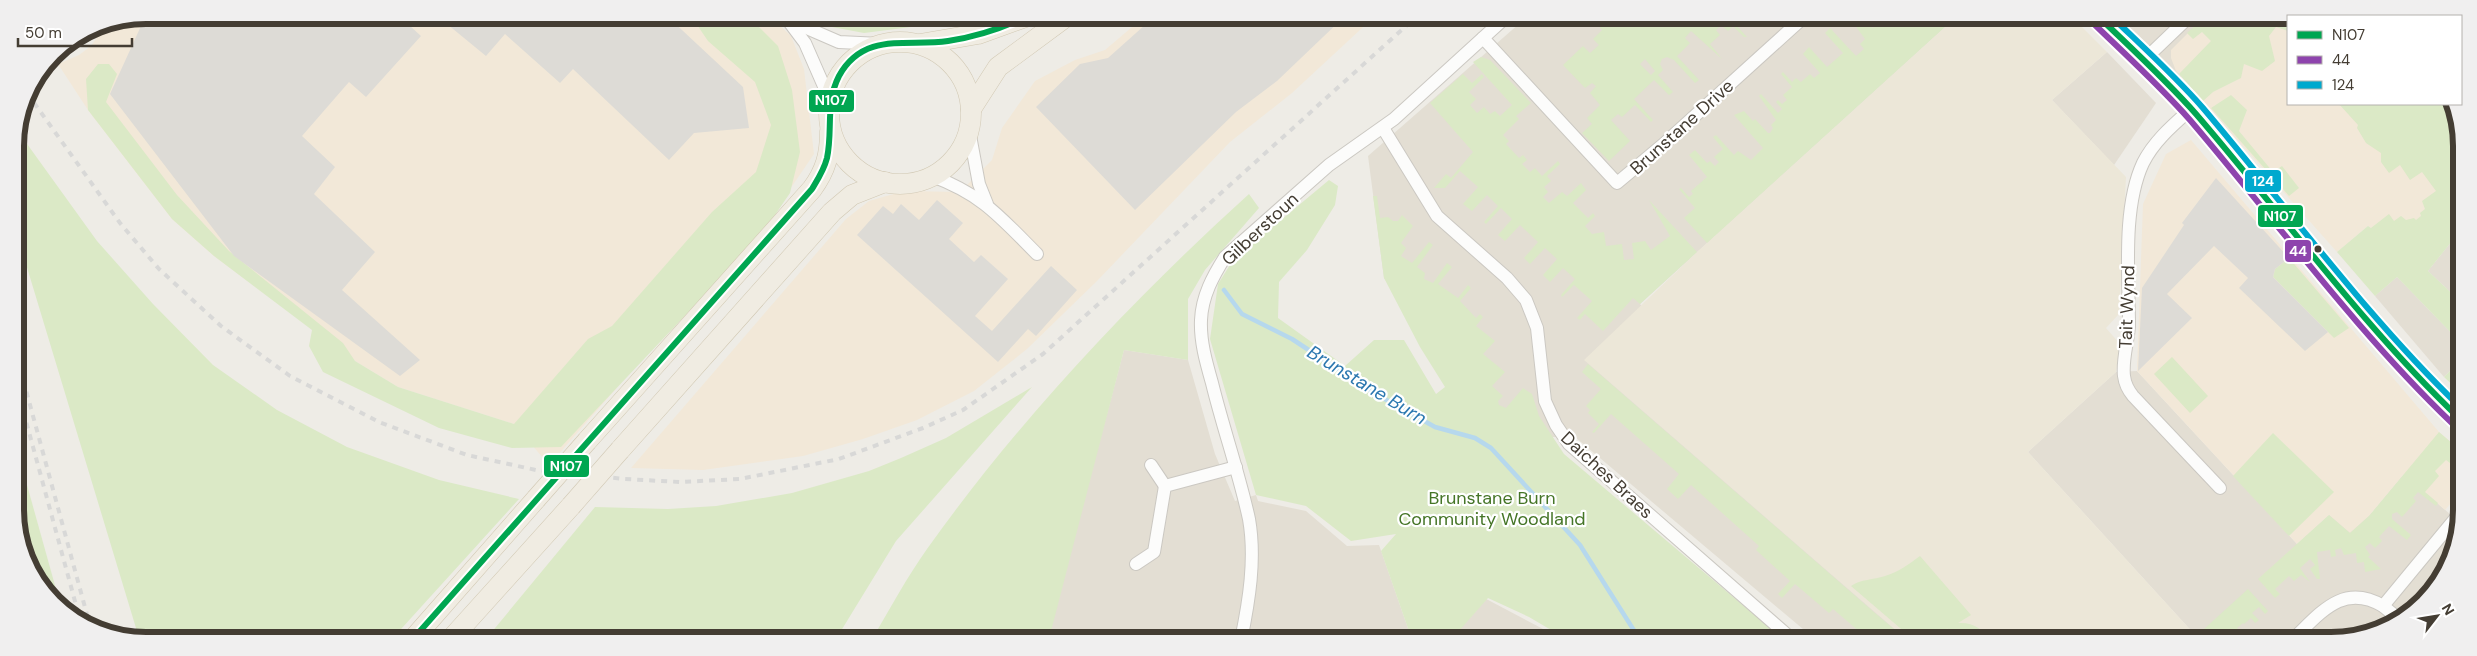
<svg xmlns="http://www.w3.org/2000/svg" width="2477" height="656" viewBox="0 0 2477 656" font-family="'DM Sans',sans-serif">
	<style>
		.residential { fill: #e3ded3 }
		.commercial { fill: #f2e8d8 }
		.education { fill: #ece7d8 }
		.green { fill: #dbe9c6; fill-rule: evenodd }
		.parking { fill: #dddbd6 }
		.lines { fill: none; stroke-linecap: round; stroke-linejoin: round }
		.stream { stroke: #b6d8ed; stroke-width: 4.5 }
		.minor-casing { stroke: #cbc8c2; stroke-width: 14 }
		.primary-casing { stroke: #d1c8b3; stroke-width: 21 }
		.minor { stroke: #fcfcfb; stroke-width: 12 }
		.primary { stroke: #f0ece2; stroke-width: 20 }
		.rail { stroke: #d8d8d7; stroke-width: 4; stroke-dasharray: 6 6; stroke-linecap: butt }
		.primary-bridge-casing { stroke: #d1c8b3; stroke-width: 21; stroke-linecap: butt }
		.primary-bridge { stroke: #f0ece2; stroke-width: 20 }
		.bus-1-casing { stroke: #fff; stroke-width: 10 }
		.bus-2-casing { stroke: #fff; stroke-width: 10 }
		.bus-3-casing { stroke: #fff; stroke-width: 10 }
		.bus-1 { stroke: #00a651; stroke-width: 6 }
		.bus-2 { stroke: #8e44ad; stroke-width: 6 }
		.bus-3 { stroke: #00a9ce; stroke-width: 6 }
		.bus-dot { fill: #443d33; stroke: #fff; stroke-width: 2 }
		.labels { text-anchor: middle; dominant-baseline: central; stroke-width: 4.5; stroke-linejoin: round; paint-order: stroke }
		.street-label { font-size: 18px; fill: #443d33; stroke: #fff }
		.park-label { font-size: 18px; fill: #457527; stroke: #fff }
		.water-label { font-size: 19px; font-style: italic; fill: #2c78b0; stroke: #fff }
		.rim { fill: none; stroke: #443d33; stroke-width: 6 }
		.line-badge { stroke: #fff; stroke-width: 2 }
		.badge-label { font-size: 14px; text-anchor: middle; font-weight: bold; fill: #fff }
	</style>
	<rect width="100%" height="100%" fill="#eeece6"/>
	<g class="residential">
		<path d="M1527,17H1956L1640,304L1907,640H1816L1575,437H1517L1384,278L1368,156Z"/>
		<path d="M2116,17H2192L2215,42L2176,83Z"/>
		<path d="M2107,52L2156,103L2114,165L2052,100Z"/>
		<path d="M2460,231L2459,300L2428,271Z"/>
		<path d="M2397,277L2459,341V362L2444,377L2375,296Z"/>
		<path d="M1124,350L1188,360L1215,454L1235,501L1256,495L1258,501L1306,511L1347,546L1379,545L1411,637L1414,640L1047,639Z"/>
		<path d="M2137,371L2297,544L2329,515L2369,516L2404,474L2459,522V536L2444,576L2417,609L2381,631L2340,641H2191L2196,636L2028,452L2116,372Z"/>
		<path d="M1473,592L1564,640H1449Z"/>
	</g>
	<g class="commercial">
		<path d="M145,15L770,16L791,36L804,69L814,154L786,195L549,465L514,424L398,387L355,361L214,256L172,219L88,110L58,64L79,55L91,46L107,23Z"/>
		<path d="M1145,16H1375L1292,93L1230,142L1097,281L1027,349L974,391L917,420L863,439L803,456L703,470L631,468L846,219L869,201L904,191L960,192L992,160L1002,128L1035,81L1075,60L1105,50Z"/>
		<path d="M2204,17H2288V104H2424L2443,181L2402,248L2368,226L2337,252L2176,71L2171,58V50Z"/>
		<path d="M2191,140L2439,432L2459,449V494L2445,510L2404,474L2369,516L2350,533L2329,515L2297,544L2137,371L2143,204L2166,154Z"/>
	</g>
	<path class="education" d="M1956,17H2072L2107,52L2052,100L2126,177L2119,314L2106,328L2120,344L2116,372L2028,452L2196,636L2191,641L1966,640L1952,626L1936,640H1907L1584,360L1697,252Z"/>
	<g class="green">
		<path d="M691,16H748L778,46L792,90L800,152L790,193L762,234L561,447L512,448L439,428L323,372L309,346L312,330L214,256L172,219L88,110L86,79L98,64H109L117,74L106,102L177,195L229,251L343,343L355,361L398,387L514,424L588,339L612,326L712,212L756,172L771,125L755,82L708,41Z"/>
		<path d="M811,16H997L864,33L832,27Z"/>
		<path d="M1592,17H1610L1613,21L1618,17H1740L1734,23L1747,37H1744L1733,26L1728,31L1721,25L1716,30L1720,35L1710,44L1722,59L1691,31L1685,38L1690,43L1677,56L1699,80L1695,83L1674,60L1667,57L1662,59L1660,64L1663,70L1658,75L1673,92L1669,95L1654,80L1634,99L1653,120L1651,122L1635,105L1622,117L1618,114L1611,120L1630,141L1609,161L1582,133L1592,124L1587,118L1600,105L1590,93L1596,86L1592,83L1585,88L1563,65L1583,46L1590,53L1599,45L1593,39L1602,30ZM1645,59L1655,71L1651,75L1640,64Z"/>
		<path d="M1849,17H1862L1873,28L1882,17H1938L1946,26L1707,243L1684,218L1695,208L1679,189L1681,188L1689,197L1693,194L1691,191L1707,177L1689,155L1695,150L1707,163L1710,161L1715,166L1719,162L1714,157L1723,149L1713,137L1716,135L1734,155L1738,151L1751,160L1763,148L1734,115L1744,111L1753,121L1755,119L1768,133H1770L1773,128L1771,125L1776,120L1759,96L1761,94L1778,113L1782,109L1776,102L1778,100L1782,104L1787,100L1783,95L1792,87L1781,74L1783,72L1792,82L1796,78L1801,82L1810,74L1814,78L1820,73L1803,54L1809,47L1827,67L1843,53L1825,33L1830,28L1856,56L1864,49L1860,44L1865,39Z"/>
		<path d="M2204,17H2288V31L2276,27L2269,36L2275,61L2262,71L2244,64L2241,78L2213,92L2203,101L2179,74L2211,41L2202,32L2193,39L2187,33Z"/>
		<path d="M1481,57L1490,60L1531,103L1516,116L1519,119L1503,135L1509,141L1506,144L1519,158L1523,155L1527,160L1522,164L1530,172L1535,168L1542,176L1558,161L1560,164L1547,176L1551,181L1544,187L1548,192L1543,197L1549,203L1562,192L1567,196L1581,183L1586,190L1573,203L1588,218L1593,213L1595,216L1585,226L1592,234L1604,232L1606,246L1622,244L1624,260L1634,259L1632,243L1645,241L1651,250L1670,236L1649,200L1697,252L1640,304L1633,298L1603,331L1585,314L1580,320L1577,318L1592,301L1574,285L1562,297L1561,295L1575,279L1563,268L1550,282L1543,275L1557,259L1545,248L1530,264L1524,258L1538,242L1520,225L1505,241L1498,235L1512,219L1501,208L1486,224L1484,222L1498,206L1487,195L1472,211L1463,204L1478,187L1460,171L1445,188H1434L1446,174L1451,178L1473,152L1430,103L1463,74L1472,83L1482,74L1484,77L1469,92L1476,99L1470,105L1477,113L1484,107L1490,114L1495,111L1500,116L1512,105L1473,62Z"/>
		<path d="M2231,95L2247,110L2239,131L2273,172L2282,166L2299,188L2289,196L2211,108Z"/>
		<path d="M2339,104H2451L2460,120V231L2428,271L2459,300V341L2397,277L2375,296L2337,252L2368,226L2371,228L2389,214L2394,221L2401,216L2406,220L2414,218L2416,220L2421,216L2420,213L2425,209L2422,201L2436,191L2422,172L2410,180L2400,165L2389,173L2381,162V153L2366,143L2357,128L2358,125Z"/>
		<path d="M17,130L97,241L153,304L213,365L277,410L347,447L439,480L519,499L392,639L139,638L16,231Z"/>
		<path d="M1329,180L1338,186L1335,205L1307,250L1279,282L1278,318L1345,366L1374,340H1404L1436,394L1445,387L1420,347L1384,278L1373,196H1377L1380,218L1388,217L1393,221H1398L1402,215L1413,226L1401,243L1406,248L1401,256L1412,263L1429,242L1433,245L1417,267L1425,273L1424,279L1433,283L1447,263L1452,267L1438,284L1458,298L1468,285L1471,288L1460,301L1476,318L1480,314L1483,317L1476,326L1495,341L1483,354L1505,372L1492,386L1503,396L1498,401L1499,405L1506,408L1523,388L1532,394L1539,416L1564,454L1784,640H1568L1529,617L1488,598L1451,640H1414L1411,637L1381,551L1396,534L1351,541L1306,506L1256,495L1210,339L1218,284L1233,260Z"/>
		<path d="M1249,194L1259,208L1205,270L1188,299V360L1124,350L1049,639H872C890,609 907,577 927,549C1018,421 1133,299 1249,194Z"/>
		<path d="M2289,258L2349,328L2334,338L2273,277L2275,269Z"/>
		<path d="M2172,357L2208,396L2190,413L2154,374Z"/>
		<path d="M2459,362V391L2444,377Z"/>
		<path d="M1588,364L1875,613L1907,640H1867L1868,639L1833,609L1829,613L1795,584L1782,598L1778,594L1790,581L1756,550L1759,546L1691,485L1678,499L1667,489L1679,474L1611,414L1594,433L1592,432L1599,424L1588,413L1590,410L1586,406L1601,389L1582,372Z"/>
		<path d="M1032,387L896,541L836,639H486L595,507L668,509L716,506L792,493L869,471L901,458L946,438Z"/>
		<path d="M2439,432L2459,449V453L2450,463L2446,460L2435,471L2439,476L2425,492L2438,503L2436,506L2418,492L2413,498L2416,501L2402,517L2397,512L2392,514V519L2411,535L2407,540L2389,526L2379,537L2382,541L2375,548L2370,543L2365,547L2370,555L2368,557L2381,569L2365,572L2364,562L2357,563L2356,553L2344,555L2341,548L2335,550L2336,556L2331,557L2330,550L2317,552L2320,579H2317L2310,569L2315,565L2310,559L2300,568L2310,582L2301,575L2294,581L2289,576L2275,589L2280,594L2275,598L2258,579L2329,515L2350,533L2369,516Z"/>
		<path d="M2273,433L2334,492L2289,536L2233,476Z"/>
		<path d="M17,449L61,607L53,603L18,536Z"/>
		<path d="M1920,556L1971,615L1958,623C1974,622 1981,629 1993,640H1936L1948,628L1926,640H1914L1851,586C1861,579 1873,580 1885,576C1899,572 1909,564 1920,556Z"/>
		<path d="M2248,589L2268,611L2265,614L2259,607L2252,613L2259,620L2255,623L2251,618L2244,624L2243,623L2237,628L2242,635L2236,640L2230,634L2223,641H2188L2193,639Z"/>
	</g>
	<g class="parking">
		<path d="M146,15H398L421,36L366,97L349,82L302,136L335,167L314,194L375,252L342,290L420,360L400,376L234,256L110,94Z"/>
		<path d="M436,15L667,16L743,87L749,128L694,133L669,160L573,69L560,83L505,34L486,56Z"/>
		<path d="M1155,16H1345L1277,81L1236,112L1135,210L1036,107L1080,64L1108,58Z"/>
		<path d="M2216,178L2289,258L2275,269L2273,277L2328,332L2305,351L2239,288L2248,278L2214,246L2167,294L2192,318L2138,371L2142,288L2184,225L2182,223Z"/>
		<path d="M937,200L963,223L949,239L974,262L981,255L1008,279L975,316L992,331L1051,266L1077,290L1036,336L1028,329L998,362L857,235L883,206L893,214L901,204L919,220Z"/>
	</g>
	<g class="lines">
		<path class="stream" d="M1224,290L1242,314L1292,339L1374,393L1435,427L1475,438L1491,448L1580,545L1640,640"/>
		<defs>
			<g id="minor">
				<path d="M786,19L839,42L881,44"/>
				<path d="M790,23L805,43L830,100"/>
				<path d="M1483,38L1617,183L1666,142L1804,17"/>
				<path d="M2144,60L2189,17"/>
				<path d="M2191,109C2173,125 2154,141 2143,163C2122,208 2129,277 2129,326C2128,342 2122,360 2124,376C2125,384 2128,390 2133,396L2220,488"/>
				<path d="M1383,128L1437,216L1507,278L1526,300L1537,328L1545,401L1556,425L1569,444L1793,640"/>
				<path d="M969,130L979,184L987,204"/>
				<path d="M932,176C983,195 1000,217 1037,254"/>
				<path d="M1151,465L1165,486"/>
				<path d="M1136,564L1154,552L1165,486L1236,467"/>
				<path d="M2383,606L2400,620"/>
				<path d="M1241,640C1249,601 1256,559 1249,519C1239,473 1223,428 1212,383C1206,362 1200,341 1201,320C1202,296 1213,276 1225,257L1329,165L1394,119L1506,17"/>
				<path d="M2291,641C2320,614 2342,582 2383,606L2459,514"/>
			</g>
			<g id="primary">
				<path d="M2099,17L2144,60L2195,113L2321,267L2429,389L2459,418"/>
				<circle cx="900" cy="113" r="71"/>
				<path d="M920,44L978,34L1028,16"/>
				<path d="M971,109L998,67L1067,16"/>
				<path d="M587,441L812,189C826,170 830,154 830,131"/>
				<path d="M620,450L832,212L852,195L885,182"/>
				<path d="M413,639L536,499"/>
				<path d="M451,639L571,506"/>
			</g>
		</defs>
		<use href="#minor" class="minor-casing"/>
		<use href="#primary" class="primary-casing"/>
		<use href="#minor" class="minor"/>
		<use href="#primary" class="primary"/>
		<g class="rail">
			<path d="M27,93L120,223L159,269L221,326L290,376L379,422L467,455L536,470L625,479L680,482L740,479L839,459L923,428L963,410L1043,354L1417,16"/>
			<path d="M17,357L89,622"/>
			<path d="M17,388L79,616"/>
		</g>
		<defs>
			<g id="primary-bridge">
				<path d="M536,499L587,441"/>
				<path d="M571,506L620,450"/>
			</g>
		</defs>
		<use href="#primary-bridge" class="primary-bridge-casing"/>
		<use href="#primary-bridge" class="primary-bridge"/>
		<defs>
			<g id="bus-1">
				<path d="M2099,17C2132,49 2166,80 2196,114C2283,215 2362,325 2459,418"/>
				<path d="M413,639L812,189C818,179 824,170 827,158C833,131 825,103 839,76C864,31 908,47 948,41C976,37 1003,28 1028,16"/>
			</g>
			<path id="bus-2" d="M2093,23C2126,55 2160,86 2190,120C2277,222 2356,331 2453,424"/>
			<path id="bus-3" d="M2112,17C2143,47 2175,76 2203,108C2288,208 2365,315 2459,406"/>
		</defs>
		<use href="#bus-1" class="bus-1-casing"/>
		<use href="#bus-2" class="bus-2-casing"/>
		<use href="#bus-3" class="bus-3-casing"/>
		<use href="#bus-1" class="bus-1"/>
		<use href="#bus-2" class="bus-2"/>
		<use href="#bus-3" class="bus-3"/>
	</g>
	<circle class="bus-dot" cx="2318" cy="249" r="4.5"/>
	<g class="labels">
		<g class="street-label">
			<text transform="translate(1682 127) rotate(-42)">Brunstane Drive</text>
			<text transform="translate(1260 229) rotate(-43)">Gilberstoun</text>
			<text transform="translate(2127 307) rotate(-88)">Tait Wynd</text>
			<text transform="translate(1607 475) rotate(43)">Daiches Braes</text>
		</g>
		<g class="park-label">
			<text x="1492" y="498">Brunstane Burn<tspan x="1492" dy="21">Community Woodland</tspan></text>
		</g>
		<g class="water-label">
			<text transform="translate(1367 385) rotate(31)">Brunstane Burn</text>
		</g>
	</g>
	<path d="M0 0H2477V656H0ZM146 24H2331A122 122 0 0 1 2453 146V510A122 122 0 0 1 2331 632H146A122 122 0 0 1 24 510V146A122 122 0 0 1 146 24Z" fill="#f0efef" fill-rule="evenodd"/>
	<path class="rim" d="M146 24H2331A122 122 0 0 1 2453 146V510A122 122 0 0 1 2331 632H146A122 122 0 0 1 24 510V146A122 122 0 0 1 146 24Z"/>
	<g class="line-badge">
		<rect x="808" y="89" width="47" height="24" rx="5" fill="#00a651"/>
		<rect x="2244" y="169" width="38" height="24" rx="5" fill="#00a9ce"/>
		<rect x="2257" y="204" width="47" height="24" rx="5" fill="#00a651"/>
		<rect x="2284" y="239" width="28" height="24" rx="5" fill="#8e44ad"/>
		<rect x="543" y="454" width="47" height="24" rx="5" fill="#00a651"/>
	</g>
	<g class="badge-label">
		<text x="831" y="105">N107</text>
		<text x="2263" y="186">124</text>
		<text x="2280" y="221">N107</text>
		<text x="2298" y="256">44</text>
		<text x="566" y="471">N107</text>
	</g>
	<rect x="2287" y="15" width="175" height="90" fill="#ffffff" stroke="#b4b1ad"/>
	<rect x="2297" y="31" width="25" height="8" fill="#00a651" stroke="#b4b1ad"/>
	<text x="2332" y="40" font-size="15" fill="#443d33">N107</text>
	<rect x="2297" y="56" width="25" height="8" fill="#8e44ad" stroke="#b4b1ad"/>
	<text x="2332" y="65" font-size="15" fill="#443d33">44</text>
	<rect x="2297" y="81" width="25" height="8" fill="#00a9ce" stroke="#b4b1ad"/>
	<text x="2332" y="90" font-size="15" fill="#443d33">124</text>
	<g transform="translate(2437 616) rotate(59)" stroke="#ffffff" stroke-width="4" paint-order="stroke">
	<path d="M0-4L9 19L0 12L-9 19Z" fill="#443d33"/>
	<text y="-8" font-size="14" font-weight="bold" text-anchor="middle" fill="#443d33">N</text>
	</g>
	<path d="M18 38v8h114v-8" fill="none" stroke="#443d33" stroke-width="2.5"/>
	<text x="25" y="38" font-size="15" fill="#443d33" stroke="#ffffff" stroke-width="4" paint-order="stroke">50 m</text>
</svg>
